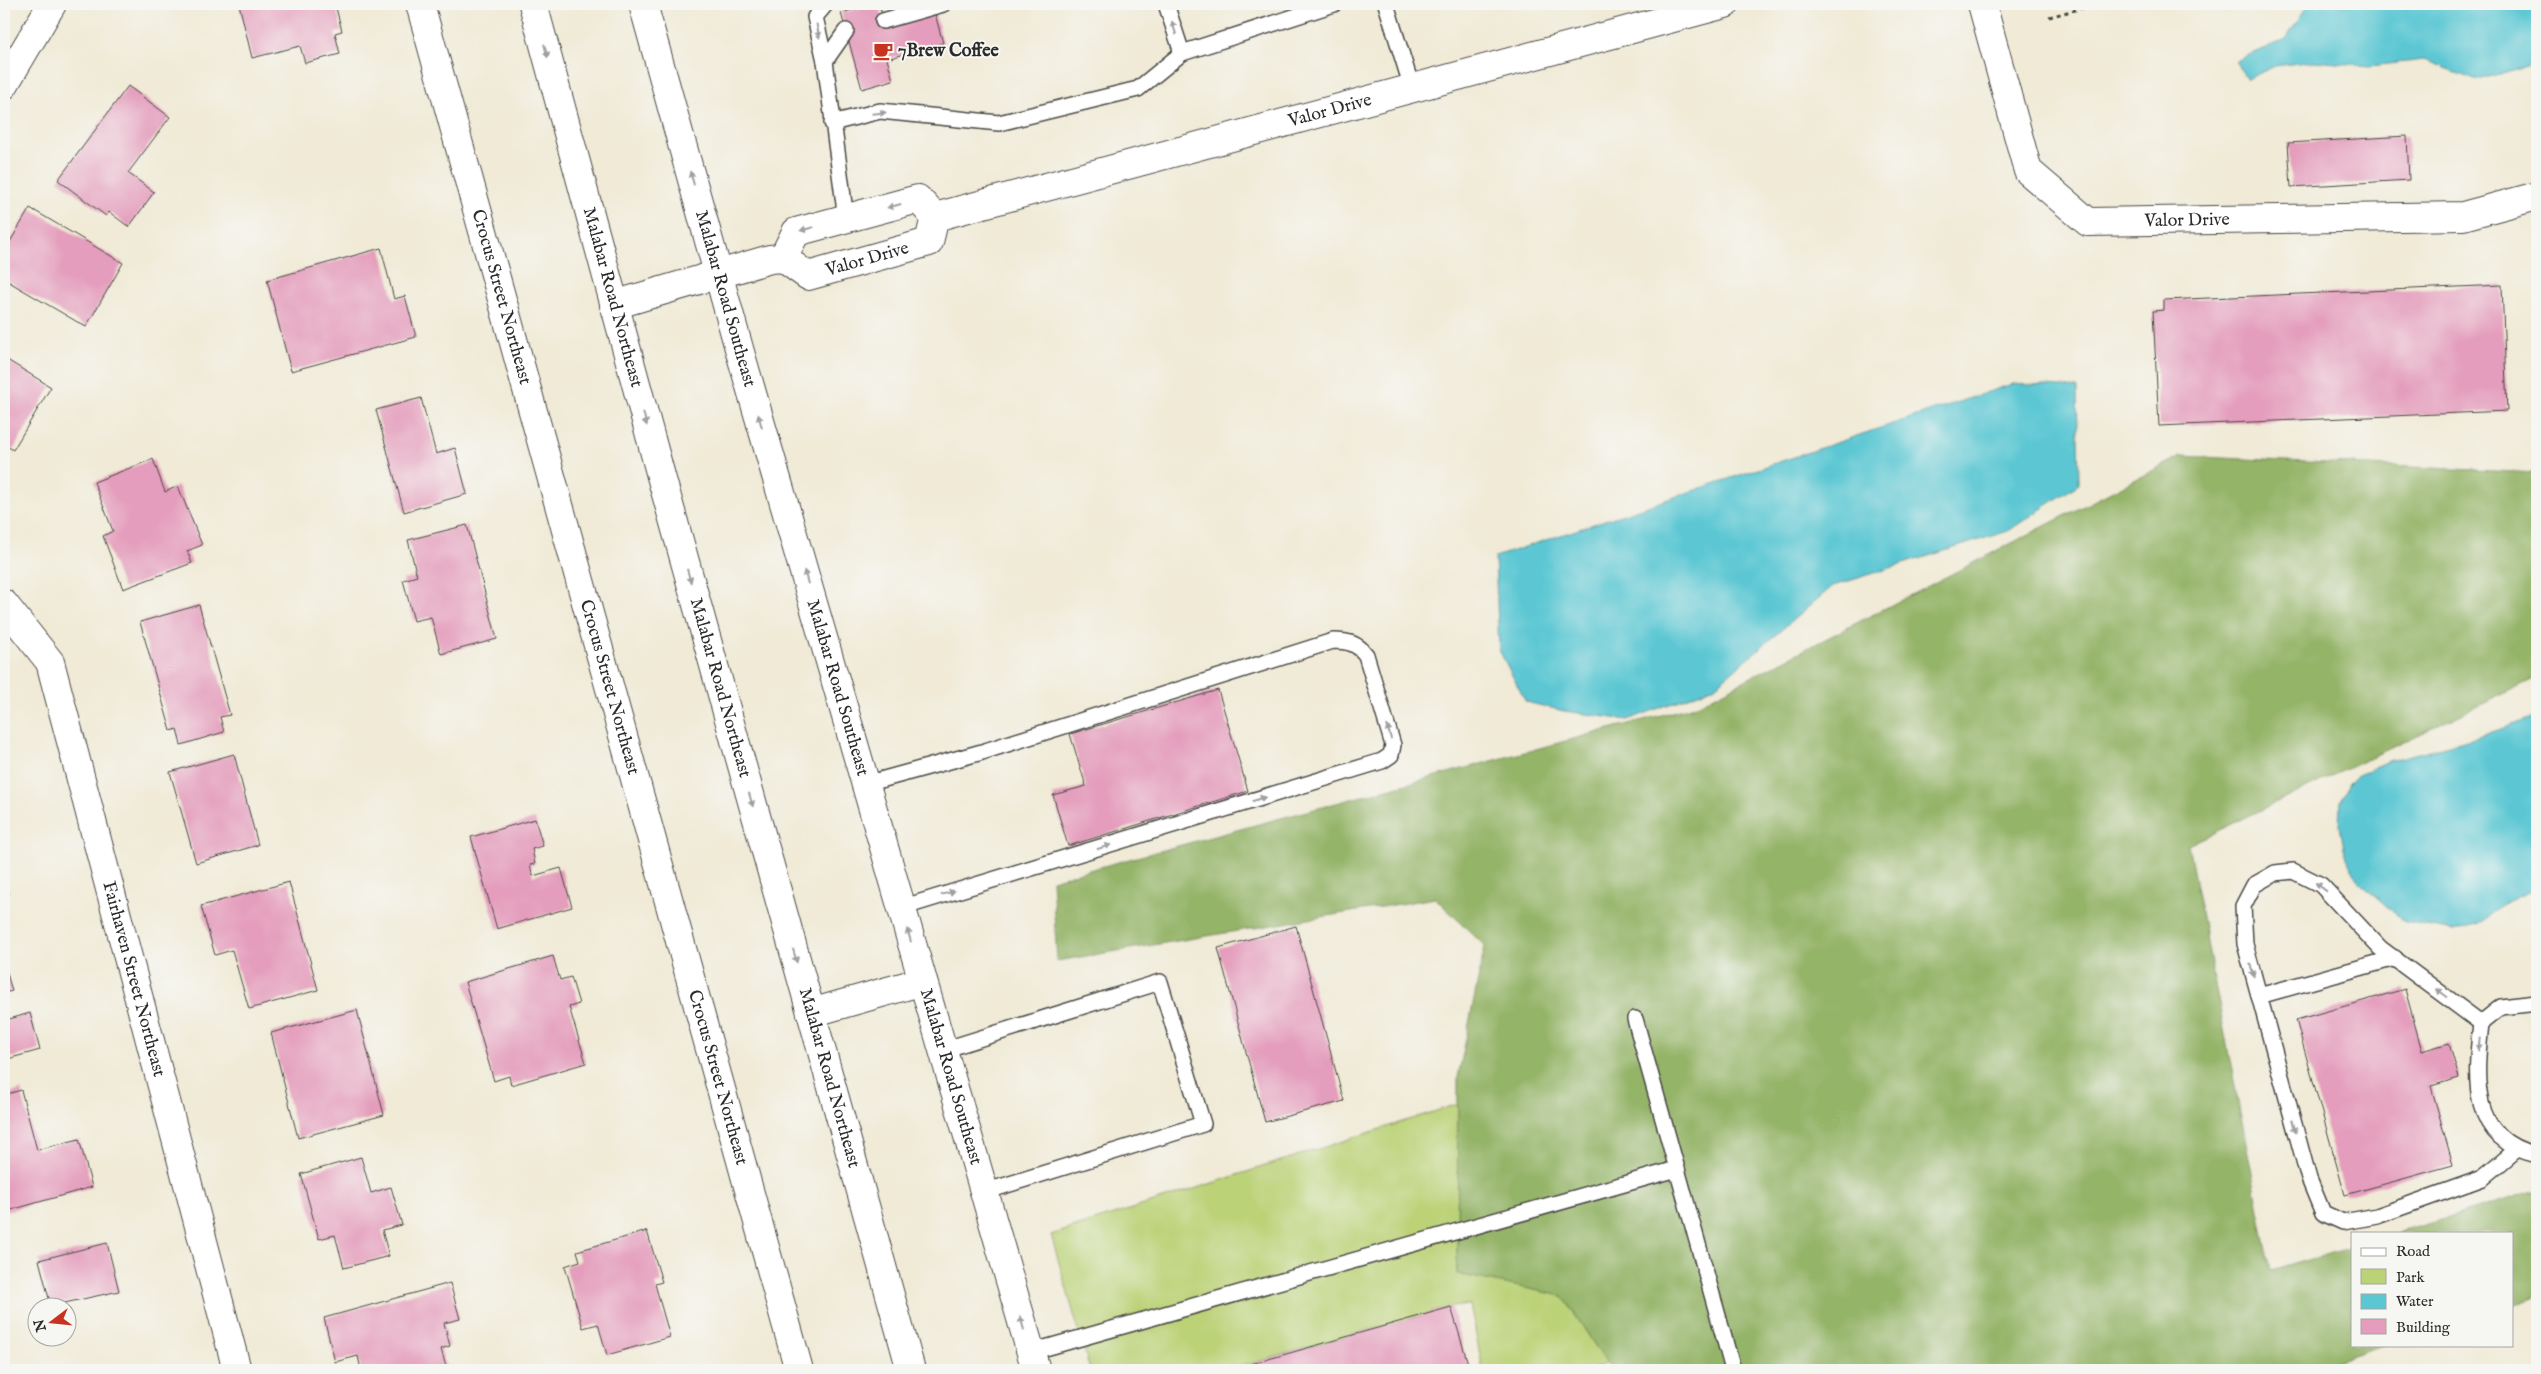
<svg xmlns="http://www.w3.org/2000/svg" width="2541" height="1374" viewBox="0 0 2541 1374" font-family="'IM FELL English',serif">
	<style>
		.green { fill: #bbd277; stroke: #737e51 }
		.forest { fill: #94b468; stroke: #60704a }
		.water { fill: #5bc7d3; stroke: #43797f }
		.building { fill: #e49dbc }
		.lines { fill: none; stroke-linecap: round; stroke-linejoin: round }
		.service-casing { stroke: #494845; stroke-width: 18 }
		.minor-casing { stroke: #494845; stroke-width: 30 }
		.secondary-casing { stroke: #494845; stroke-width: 30 }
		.path { stroke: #494845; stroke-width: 3; stroke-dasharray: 4 4; stroke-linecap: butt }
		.service { stroke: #fff; stroke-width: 15 }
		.minor { stroke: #fff; stroke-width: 28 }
		.secondary { stroke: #fff; stroke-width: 28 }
		.oneway { fill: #a0a0a0 }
		.labels { text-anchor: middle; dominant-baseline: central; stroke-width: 4; stroke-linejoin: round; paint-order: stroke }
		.poi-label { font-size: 18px; font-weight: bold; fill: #2b2b2b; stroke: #f6f6f2; text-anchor: start }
		.street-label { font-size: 18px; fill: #2b2b2b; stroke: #f6f6f2 }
	</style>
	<rect width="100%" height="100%" fill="#f6f6f2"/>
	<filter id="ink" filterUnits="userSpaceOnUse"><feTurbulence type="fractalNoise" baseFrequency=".02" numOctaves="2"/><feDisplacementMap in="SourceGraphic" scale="10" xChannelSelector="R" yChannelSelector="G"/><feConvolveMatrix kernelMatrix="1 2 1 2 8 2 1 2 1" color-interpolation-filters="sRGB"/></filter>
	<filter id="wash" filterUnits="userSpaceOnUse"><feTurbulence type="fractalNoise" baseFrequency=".0096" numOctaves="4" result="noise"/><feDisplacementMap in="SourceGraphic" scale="20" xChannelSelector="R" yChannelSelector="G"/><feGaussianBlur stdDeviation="1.12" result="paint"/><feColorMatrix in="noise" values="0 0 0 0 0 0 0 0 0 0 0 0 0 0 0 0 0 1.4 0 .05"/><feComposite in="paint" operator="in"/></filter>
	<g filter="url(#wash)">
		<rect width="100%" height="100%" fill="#f0ead6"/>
		<path class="green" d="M1458,1104L1457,1273L1563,1296L1607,1364L1587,1370H1483L1470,1305L1451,1307L1228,1370H1090L1051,1235Z"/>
		<g class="forest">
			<path d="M2181,456L2537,473V678L2188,845L2271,1271L2352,1247V1345H2384L2305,1370H1611L1563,1296L1457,1274L1458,1077L1485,946L1435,898L1057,961L1052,880L1695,706Z"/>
			<path d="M2537,1190V1297L2512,1305V1233H2398Z"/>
		</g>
		<g class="water">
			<path d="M2308,4H2537V63L2478,80L2424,60L2370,66L2314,61L2275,66L2247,79L2235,61L2286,39Z"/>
			<path d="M2012,384L2077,388L2079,484L2008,531L1833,586L1714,687L1628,720L1564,711L1526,702L1499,650L1495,557Z"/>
			<path d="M2537,716L2536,889L2501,905L2483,922L2453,931L2405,922L2359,882L2346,858L2340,827L2341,801L2349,783L2356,776L2388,761L2475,738Z"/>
		</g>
		<g id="blocks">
			<g class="building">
				<path d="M239,4H335L342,31L335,33L340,54L305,63L300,46L252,58Z"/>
				<path d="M874,4H879L886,28L935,14L943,43L887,59L893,80L862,89L841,13Z"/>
				<path d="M128,86L170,117L128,173L154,192L129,227L109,212L106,216L58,180Z"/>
				<path d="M2407,136L2409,180L2291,187L2288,143Z"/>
				<path d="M30,208L123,263L86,327L4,279V252Z"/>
				<path d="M381,248L394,299L405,296L416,337L291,371L267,280Z"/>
				<path d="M2502,285L2507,411L2159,426L2153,311L2164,310V300Z"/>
				<path d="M4,358L51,387L13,450L4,444Z"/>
				<path d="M421,398L436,454L455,448L467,494L404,512L376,410Z"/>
				<path d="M153,459L165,492L178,486L202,545L187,551L192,563L123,589L103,536L113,531L94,482Z"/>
				<path d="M467,525L497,639L441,654L431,617L414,621L403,580L417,576L408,540Z"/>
				<path d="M199,605L230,715L220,717L224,732L181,745L177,729L171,731L140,622Z"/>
				<path d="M1218,690L1248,791L1068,846L1053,795L1086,786L1070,734Z"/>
				<path d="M234,754L258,845L196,863L170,772Z"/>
				<path d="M535,819L543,846L532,849L535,864L530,865L533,876L561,868L572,907L497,929L471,837Z"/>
				<path d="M4,875L9,894L4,895Z"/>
				<path d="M289,882L318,990L249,1009L232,950L215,955L201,906Z"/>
				<path d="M1296,926L1344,1101L1265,1122L1218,948Z"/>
				<path d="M553,956L560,980L571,977L579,1004L569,1007L586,1063L511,1085L509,1076L494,1081L465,982Z"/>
				<path d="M4,963L12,991L4,993Z"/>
				<path d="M2405,989L2422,1051L2449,1043L2459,1078L2431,1086L2453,1165L2345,1195L2296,1020Z"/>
				<path d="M357,1010L384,1115L298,1138L271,1033Z"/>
				<path d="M30,1013L40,1050L4,1060V1014L6,1020Z"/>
				<path d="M21,1090L37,1150L79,1139L92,1187L4,1212V1095Z"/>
				<path d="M361,1157L371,1193L391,1187L402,1225L382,1230L389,1256L344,1268L335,1235L319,1239L301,1174Z"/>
				<path d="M647,1231L662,1282L655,1284L670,1337L607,1355L598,1324L583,1328L565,1266L580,1261L577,1251Z"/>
				<path d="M107,1243L119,1291L51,1306L39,1260Z"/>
				<path d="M450,1283L460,1319L444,1323L450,1346L441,1349L447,1370H361L358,1356L335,1362L324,1318Z"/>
				<path d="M1451,1307L1470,1370H1230Z"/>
				<path d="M687,1366L689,1370H674Z"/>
			</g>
		</g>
	</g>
	<g filter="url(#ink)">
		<use href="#blocks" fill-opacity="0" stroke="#494845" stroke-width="1"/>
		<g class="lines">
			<defs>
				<g id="service">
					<path d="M1166,4L1182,53"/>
					<path d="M1386,4L1412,88"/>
					<path d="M883,21L943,4"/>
					<path d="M825,61L815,17L826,4"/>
					<path d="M832,123L880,111L999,123L1138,89L1182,53L1334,4"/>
					<path d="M846,219L825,61L846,31"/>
					<path d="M866,784L982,752L1333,641C1348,641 1357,643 1366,655L1393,745L1391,755L1382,761L901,908"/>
					<path d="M2259,996L2395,958"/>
					<path d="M2537,1003L2501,1007L2481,1023C2475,1079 2469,1139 2537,1155"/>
					<path d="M1635,1019L1677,1169"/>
					<path d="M2481,1023L2380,948L2321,885L2293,871L2275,873L2254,885L2243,906L2245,944L2309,1179L2323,1213L2343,1222L2377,1216L2483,1178L2516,1150"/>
					<path d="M943,1050L1160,982L1203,1124L984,1192"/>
					<path d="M1031,1352L1677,1169L1733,1370"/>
				</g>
				<g id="minor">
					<path id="s1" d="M420,4L799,1370"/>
					<path id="s2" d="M1982,4L2028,171L2088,222L2463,216L2537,196"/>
					<path d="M4,85L52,4"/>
					<path id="s3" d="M935,217L1725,4"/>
					<path d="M783,258L796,232L918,199L935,217"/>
					<path id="s4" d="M614,305L770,259L783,258L808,276L929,242L935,217"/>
					<path id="s5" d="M4,604L50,662L237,1370"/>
				</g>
				<g id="secondary">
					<path id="s6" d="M533,4L661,476L911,1370"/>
					<path id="s7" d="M643,4L740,352L1036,1370"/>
					<path d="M811,1013L923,981"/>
				</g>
			</defs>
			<use href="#service" class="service-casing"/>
			<use href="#minor" class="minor-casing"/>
			<use href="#secondary" class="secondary-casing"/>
			<path class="path" d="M2049,17L2097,4"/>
			<use href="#service" class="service"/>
			<use href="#minor" class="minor"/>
			<use href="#secondary" class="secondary"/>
		</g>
		<defs><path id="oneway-solid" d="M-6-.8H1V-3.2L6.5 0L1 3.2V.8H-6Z" transform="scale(1.25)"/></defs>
		<g class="oneway">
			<use href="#oneway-solid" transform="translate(1174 28) rotate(-108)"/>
			<use href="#oneway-solid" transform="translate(818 31) rotate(78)"/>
			<use href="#oneway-solid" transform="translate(546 51) rotate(75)"/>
			<use href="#oneway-solid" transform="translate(879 113) rotate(-5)"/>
			<use href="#oneway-solid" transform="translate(692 178) rotate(-106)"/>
			<use href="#oneway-solid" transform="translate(894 206) rotate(165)"/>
			<use href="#oneway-solid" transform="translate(807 229) rotate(165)"/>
			<use href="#oneway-solid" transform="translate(645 419) rotate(75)"/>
			<use href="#oneway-solid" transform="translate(760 421) rotate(-106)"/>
			<use href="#oneway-solid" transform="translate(689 576) rotate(74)"/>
			<use href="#oneway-solid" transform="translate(806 577) rotate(-106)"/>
			<use href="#oneway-solid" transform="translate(1389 732) rotate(-106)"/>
			<use href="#oneway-solid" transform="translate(1259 799) rotate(-17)"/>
			<use href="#oneway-solid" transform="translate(751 800) rotate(74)"/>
			<use href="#oneway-solid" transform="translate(1104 847) rotate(-17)"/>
			<use href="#oneway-solid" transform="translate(2321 887) rotate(-142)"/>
			<use href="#oneway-solid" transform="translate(948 893) rotate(-16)"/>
			<use href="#oneway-solid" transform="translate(909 935) rotate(-106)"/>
			<use href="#oneway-solid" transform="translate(795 956) rotate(74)"/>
			<use href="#oneway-solid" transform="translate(2252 970) rotate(75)"/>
			<use href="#oneway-solid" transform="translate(2442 993) rotate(-143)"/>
			<use href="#oneway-solid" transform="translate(2479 1044) rotate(96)"/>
			<use href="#oneway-solid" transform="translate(2294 1126) rotate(75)"/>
			<use href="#oneway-solid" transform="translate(1022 1323) rotate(-106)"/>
		</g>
	</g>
	<defs>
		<symbol id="cafe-bare" viewBox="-9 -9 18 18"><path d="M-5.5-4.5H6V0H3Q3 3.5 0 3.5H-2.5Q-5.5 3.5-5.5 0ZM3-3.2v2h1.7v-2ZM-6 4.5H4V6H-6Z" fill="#c8321e" stroke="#f6f6f2" stroke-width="2.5" paint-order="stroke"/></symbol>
	</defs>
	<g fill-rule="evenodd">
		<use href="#cafe-bare" x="869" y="37" width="28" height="28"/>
	</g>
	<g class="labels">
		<g class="poi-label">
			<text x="898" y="51">7Brew Coffee</text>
		</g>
		<g class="street-label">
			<text stroke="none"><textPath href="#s3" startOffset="409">Valor Drive</textPath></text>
			<text stroke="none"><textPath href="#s2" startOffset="351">Valor Drive</textPath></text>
			<text stroke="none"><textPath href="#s4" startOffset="268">Valor Drive</textPath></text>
			<text stroke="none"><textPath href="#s1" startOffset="304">Crocus Street Northeast</textPath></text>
			<text stroke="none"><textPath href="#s6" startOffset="304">Malabar Road Northeast</textPath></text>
			<text stroke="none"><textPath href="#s7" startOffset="306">Malabar Road Southeast</textPath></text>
			<text stroke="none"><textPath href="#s1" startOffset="709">Crocus Street Northeast</textPath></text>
			<text stroke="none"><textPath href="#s6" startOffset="709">Malabar Road Northeast</textPath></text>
			<text stroke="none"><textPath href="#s7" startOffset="711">Malabar Road Southeast</textPath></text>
			<text stroke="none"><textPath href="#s5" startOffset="402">Fairhaven Street Northeast</textPath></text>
			<text stroke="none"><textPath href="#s7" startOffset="1116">Malabar Road Southeast</textPath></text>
			<text stroke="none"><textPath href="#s1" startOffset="1114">Crocus Street Northeast</textPath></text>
			<text stroke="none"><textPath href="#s6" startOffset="1114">Malabar Road Northeast</textPath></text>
		</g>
	</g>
	<rect width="2541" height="1374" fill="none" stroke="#f6f6f2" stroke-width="20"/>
	<rect x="2351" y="1232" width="162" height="115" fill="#f6f6f2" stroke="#a5a5a2"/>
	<rect x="2361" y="1248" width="25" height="8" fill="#ffffff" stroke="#a5a5a2"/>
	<text x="2396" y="1256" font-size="15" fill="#2b2b2b">Road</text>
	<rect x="2361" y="1269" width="25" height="15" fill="#bbd277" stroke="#a5a5a2"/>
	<text x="2396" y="1282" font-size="15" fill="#2b2b2b">Park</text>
	<rect x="2361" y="1294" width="25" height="15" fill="#5bc7d3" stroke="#a5a5a2"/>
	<text x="2396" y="1306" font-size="15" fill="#2b2b2b">Water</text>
	<rect x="2361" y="1319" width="25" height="15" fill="#e49dbc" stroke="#a5a5a2"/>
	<text x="2396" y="1332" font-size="15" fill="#2b2b2b">Building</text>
	<g transform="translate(52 1322) rotate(254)"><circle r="24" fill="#f6f6f2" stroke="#a5a5a2"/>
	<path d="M0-4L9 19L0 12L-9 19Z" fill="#c8321e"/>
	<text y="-8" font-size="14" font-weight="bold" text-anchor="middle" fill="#2b2b2b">N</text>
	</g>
</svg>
